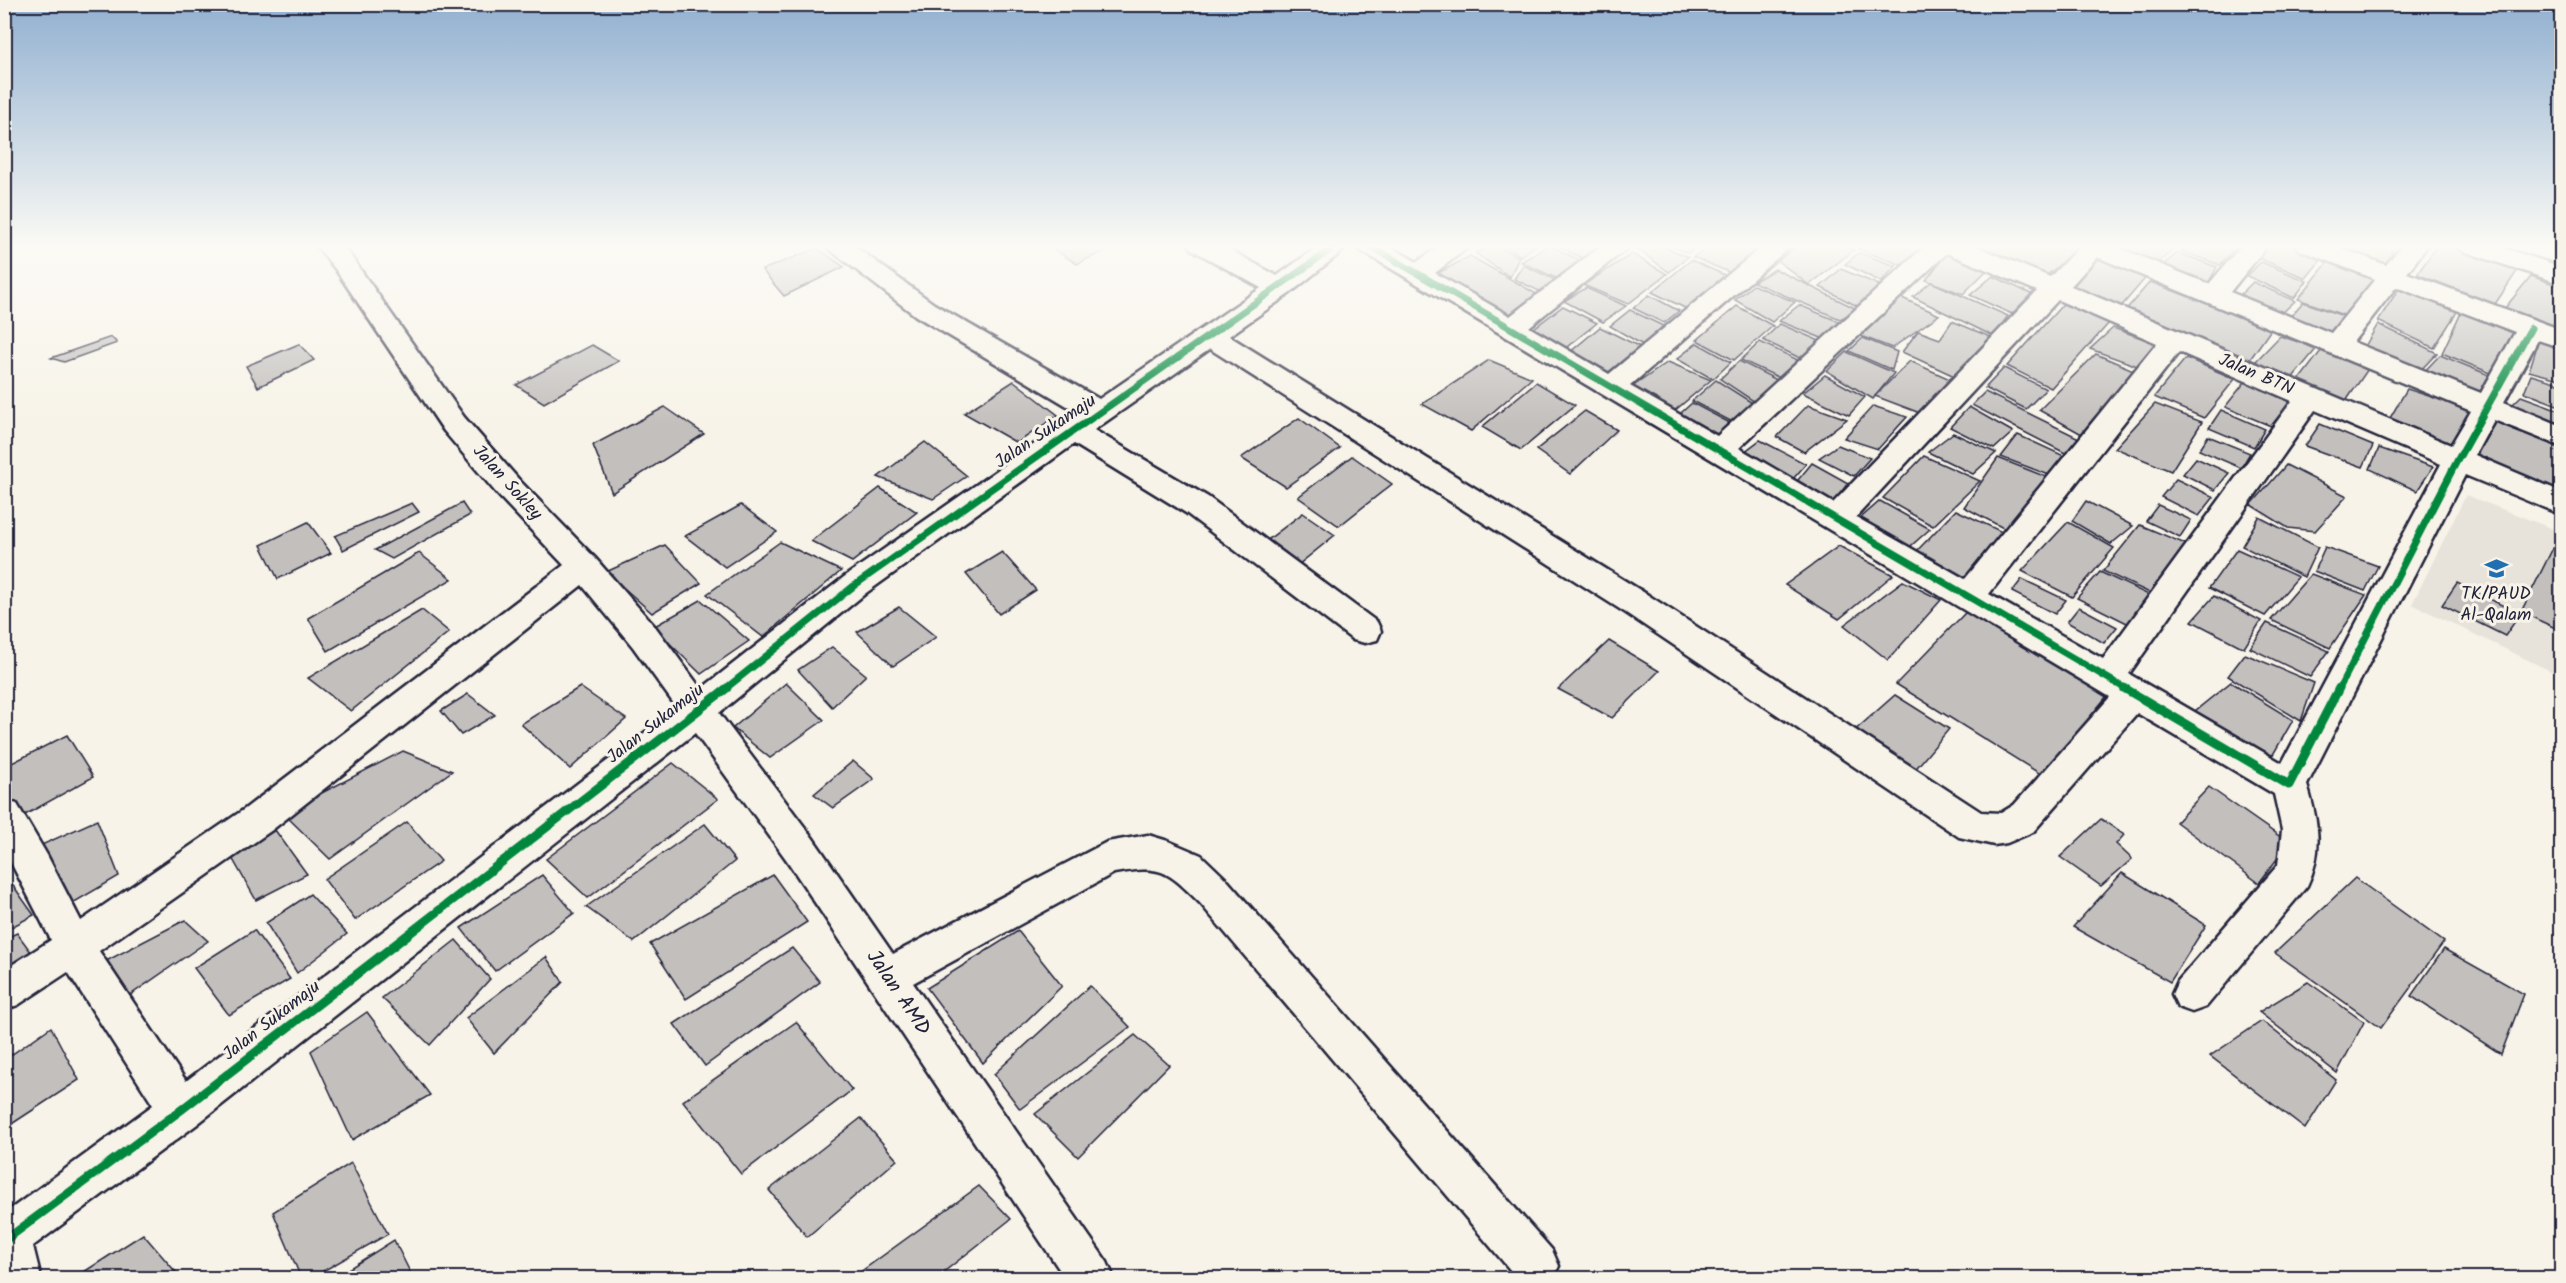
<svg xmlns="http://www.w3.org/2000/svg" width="2566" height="1283" viewBox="0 0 2566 1283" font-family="Kalam,sans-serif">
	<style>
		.built { fill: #e7e3db }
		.building { fill: #c2bfbd; stroke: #22223b; stroke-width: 1.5 }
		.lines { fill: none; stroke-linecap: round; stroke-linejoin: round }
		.minor-casing { stroke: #22223b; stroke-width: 5 }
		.minor { fill: #f7f3e8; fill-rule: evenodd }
		.cycleway-far1-casing { stroke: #f7f3e8; stroke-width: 10 }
		.cycleway-casing { stroke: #f7f3e8; stroke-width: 13 }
		.cycleway-far1 { stroke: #00873e; stroke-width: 7 }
		.cycleway { stroke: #00873e; stroke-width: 9 }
		.labels { text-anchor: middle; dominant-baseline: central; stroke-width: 6; stroke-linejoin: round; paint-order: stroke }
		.street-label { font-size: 18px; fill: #22223b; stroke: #f7f3e8 }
		.poi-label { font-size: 18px; fill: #22223b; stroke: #f7f3e8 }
		.near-street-label { font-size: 21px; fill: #22223b; stroke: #f7f3e8 }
	</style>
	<rect width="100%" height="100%" fill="#f7f3e8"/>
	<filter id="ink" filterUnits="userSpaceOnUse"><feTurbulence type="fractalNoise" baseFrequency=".0167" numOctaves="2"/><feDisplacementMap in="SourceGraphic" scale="12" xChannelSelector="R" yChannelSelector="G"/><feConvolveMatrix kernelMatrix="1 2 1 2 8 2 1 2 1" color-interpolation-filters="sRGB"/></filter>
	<g filter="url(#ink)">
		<path class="built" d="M2466,495L2561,532V676L2412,604Z"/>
		<g class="building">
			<path d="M1047,245H1117L1077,264Z"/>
			<path d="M1494,245L1519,257L1510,277L1475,253Z"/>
			<path d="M1502,245H1536L1521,256Z"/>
			<path d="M1549,245L1583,262L1562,281L1521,262Z"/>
			<path d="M1557,245H1607L1586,260Z"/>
			<path d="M1646,245H1660L1688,257L1669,272L1637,249Z"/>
			<path d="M1669,245H1702L1688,253Z"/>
			<path d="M1712,245H1768L1733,274L1693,257Z"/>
			<path d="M1798,245H1842L1854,250L1809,285L1778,261Z"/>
			<path d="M1864,245H1925L1928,247L1904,266L1858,249Z"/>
			<path d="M1970,245H2070L2079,249L2042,279Z"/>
			<path d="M2115,245H2178L2156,265L2112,248Z"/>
			<path d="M2188,245H2238L2220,265L2181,251Z"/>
			<path d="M2270,245H2297L2325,255L2306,278L2258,258Z"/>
			<path d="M2346,245H2393L2388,269L2343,251Z"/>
			<path d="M2438,245H2447L2518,270L2495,304L2417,274Z"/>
			<path d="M817,248L844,267L784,296L762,270Z"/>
			<path d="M1859,253L1896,266L1881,282L1845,264Z"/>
			<path d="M1947,253L1987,270L1963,294L1926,280Z"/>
			<path d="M2178,253L2217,267L2206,287L2160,267Z"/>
			<path d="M1632,254L1667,274L1628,304L1583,285Z"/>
			<path d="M1470,256L1540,296L1503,319L1435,275Z"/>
			<path d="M2101,256L2148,275L2119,309L2067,288Z"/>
			<path d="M1691,260L1729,277L1687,309L1652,292Z"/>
			<path d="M2329,261L2375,280L2349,317L2298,299Z"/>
			<path d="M2261,262L2307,281L2294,298L2247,276Z"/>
			<path d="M1523,265L1560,282L1543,293L1514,279Z"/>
			<path d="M1775,269L1859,310L1840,319L1753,282Z"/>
			<path d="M1841,269L1879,285L1859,307L1820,287Z"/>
			<path d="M1993,276L2031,294L2012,314L1970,295Z"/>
			<path d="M2531,276L2562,287V328L2505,308Z"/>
			<path d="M1931,282L2008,316L1993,336L1913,297Z"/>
			<path d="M2150,282L2272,328L2246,365L2123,313Z"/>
			<path d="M2253,282L2295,301L2281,314L2240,295Z"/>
			<path d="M1753,285L1795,302L1772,322L1735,300Z"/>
			<path d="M2401,285L2460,307L2434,348L2378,321Z"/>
			<path d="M1586,288L1626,306L1603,322L1564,301Z"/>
			<path d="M1649,295L1679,311L1664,323L1633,308Z"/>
			<path d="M1900,297L1939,315L1892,348L1861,336Z"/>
			<path d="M2303,302L2349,318L2335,336L2290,317Z"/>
			<path d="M2063,304L2109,323L2051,388L2007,366Z"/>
			<path d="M1799,305L1840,322L1824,339L1779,321Z"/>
			<path d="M1563,306L1597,323L1563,350L1529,332Z"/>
			<path d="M1737,306L1773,326L1734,360L1697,340Z"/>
			<path d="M1630,310L1663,326L1643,345L1610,326Z"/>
			<path d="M2462,310L2518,329L2493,374L2442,353Z"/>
			<path d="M1952,321L1993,338L1961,379L1902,352L1918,331L1940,339Z"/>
			<path d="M1780,324L1822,342L1804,360L1763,340Z"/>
			<path d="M2378,324L2437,353L2415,376L2363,350Z"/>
			<path d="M1600,327L1640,347L1603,378L1569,353Z"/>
			<path d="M2113,328L2159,344L2137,366L2090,349Z"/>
			<path d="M2280,336L2317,348L2289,382L2254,363Z"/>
			<path d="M111,337L117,343L64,362L51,358Z"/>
			<path d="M1863,338L1897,352L1892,370L1849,351Z"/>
			<path d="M2539,340L2562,349V380L2529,371Z"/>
			<path d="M1760,342L1802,362L1782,379L1741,360Z"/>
			<path d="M1697,343L1731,362L1713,379L1677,359Z"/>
			<path d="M299,344L314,360L258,387L246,366Z"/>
			<path d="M592,345L619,361L544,403L516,385Z"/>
			<path d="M2321,351L2368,369L2344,404L2296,384Z"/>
			<path d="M1847,352L1894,373L1873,399L1827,371Z"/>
			<path d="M2096,354L2138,372L2087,437L2039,410Z"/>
			<path d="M2440,355L2489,375L2476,401L2420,376Z"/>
			<path d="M2186,358L2235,379L2204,418L2154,397Z"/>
			<path d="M1489,360L1532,378L1471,431L1422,404Z"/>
			<path d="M1739,361L1781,382L1758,404L1720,379Z"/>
			<path d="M1910,361L1952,380L1920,413L1875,396Z"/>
			<path d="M1668,362L1711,380L1667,417L1625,392Z"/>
			<path d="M2004,368L2046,389L2026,409L1985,388Z"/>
			<path d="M1825,375L1865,397L1849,415L1803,393Z"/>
			<path d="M2531,375L2562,384V407L2524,392Z"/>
			<path d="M1716,380L1757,406L1738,425L1692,401Z"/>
			<path d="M1014,381L1058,415L1017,443L964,413Z"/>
			<path d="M1536,382L1575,405L1521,450L1482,427Z"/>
			<path d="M2245,382L2292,400L2271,426L2225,407Z"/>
			<path d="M2407,389L2472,410L2448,447L2387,423Z"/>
			<path d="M1985,392L2081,439L2069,455L1972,405Z"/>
			<path d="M2521,396L2562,411V430L2510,407Z"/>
			<path d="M1692,403L1730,423L1713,443L1673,420Z"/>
			<path d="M2155,404L2202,422L2171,471L2115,448Z"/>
			<path d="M1808,405L1847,419L1804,452L1777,437Z"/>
			<path d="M1873,406L1907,417L1878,449L1844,438Z"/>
			<path d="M665,407L704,434L612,493L593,445Z"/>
			<path d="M1969,407L2013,432L1994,449L1950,427Z"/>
			<path d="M2221,410L2265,429L2254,447L2209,428Z"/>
			<path d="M1585,411L1617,430L1570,474L1536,450Z"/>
			<path d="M1299,418L1340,448L1286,487L1241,458Z"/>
			<path d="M2498,418L2562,443V497L2472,461Z"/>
			<path d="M2320,424L2373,446L2363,467L2305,446Z"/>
			<path d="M1953,433L1996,453L1973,474L1928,452Z"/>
			<path d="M2018,435L2064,456L2052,476L2001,457Z"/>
			<path d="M2208,436L2250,453L2241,468L2199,450Z"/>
			<path d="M1760,440L1806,464L1786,487L1736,458Z"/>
			<path d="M925,442L967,476L933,499L878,477Z"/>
			<path d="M1838,445L1870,458L1854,476L1819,458Z"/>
			<path d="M2379,448L2433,467L2417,491L2370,469Z"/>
			<path d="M1352,456L1392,484L1339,526L1298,497Z"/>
			<path d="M1924,456L1980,481L1933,526L1883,498Z"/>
			<path d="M1998,458L2054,480L2007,530L1964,507Z"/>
			<path d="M2196,458L2229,473L2215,490L2183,474Z"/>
			<path d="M1812,463L1848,483L1830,507L1793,486Z"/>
			<path d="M2286,465L2347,496L2315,531L2288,528L2251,505Z"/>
			<path d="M2176,479L2214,497L2199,516L2161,497Z"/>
			<path d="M880,488L917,512L852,562L811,541Z"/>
			<path d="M1880,501L1930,529L1904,552L1855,523Z"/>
			<path d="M2086,501L2133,526L2111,544L2072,521Z"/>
			<path d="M412,503L419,512L343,550L335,536Z"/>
			<path d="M462,503L470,515L392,559L375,550Z"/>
			<path d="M741,505L777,532L725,567L685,536Z"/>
			<path d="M2158,505L2191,520L2180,537L2146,521Z"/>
			<path d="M1956,510L2004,533L1963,588L1910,558Z"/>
			<path d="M1303,513L1335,535L1293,569L1261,545Z"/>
			<path d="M2259,517L2318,547L2304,577L2242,546Z"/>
			<path d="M308,522L331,553L278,579L261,545Z"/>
			<path d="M2068,522L2114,548L2072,597L2022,571Z"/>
			<path d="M2140,525L2188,545L2154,595L2103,571Z"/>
			<path d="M780,542L841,571L763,637L707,594Z"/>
			<path d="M2555,544L2562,547V631L2521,612Z"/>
			<path d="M665,545L701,583L652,613L606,572Z"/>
			<path d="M1839,546L1893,575L1839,619L1785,585Z"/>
			<path d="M2325,547L2378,566L2365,591L2314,571Z"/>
			<path d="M2237,549L2298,577L2265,616L2209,588Z"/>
			<path d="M1002,552L1036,590L999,614L966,574Z"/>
			<path d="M419,553L452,579L328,651L308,618Z"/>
			<path d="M2100,572L2153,597L2133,626L2077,598Z"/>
			<path d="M2311,574L2366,595L2330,648L2271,620Z"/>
			<path d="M2022,579L2066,600L2055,614L2012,592Z"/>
			<path d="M1903,581L1941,600L1888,660L1844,625Z"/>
			<path d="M2457,583L2520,614L2505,636L2442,605Z"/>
			<path d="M2214,596L2261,621L2244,648L2192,621Z"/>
			<path d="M701,600L749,641L701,674L653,627Z"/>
			<path d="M899,607L936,637L893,666L857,632Z"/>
			<path d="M2079,607L2117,627L2104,643L2067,622Z"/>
			<path d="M422,610L449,632L351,711L308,678Z"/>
			<path d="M1966,612L2107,696L2042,775L1896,684Z"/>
			<path d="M2267,623L2329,651L2310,677L2250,648Z"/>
			<path d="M1609,641L1659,671L1612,718L1558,689Z"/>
			<path d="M832,647L866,675L832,707L798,670Z"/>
			<path d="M2245,654L2314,683L2301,721L2228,676Z"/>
			<path d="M2231,682L2293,720L2267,765L2190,715Z"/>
			<path d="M786,683L824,720L770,758L733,728Z"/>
			<path d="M580,687L626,719L570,769L521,724Z"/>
			<path d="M468,694L495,715L461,735L441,711Z"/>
			<path d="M1895,695L1949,729L1908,778L1853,732Z"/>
			<path d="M67,735L93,777L16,820L4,798V767Z"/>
			<path d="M403,751L452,771L330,859L283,813Z"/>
			<path d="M853,761L874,779L833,808L814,794Z"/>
			<path d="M673,763L718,799L588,898L546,859Z"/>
			<path d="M2209,787L2289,843L2259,883L2176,822Z"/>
			<path d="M2101,819L2124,835L2116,844L2132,859L2101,886L2060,857Z"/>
			<path d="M97,820L119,876L66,907L37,847Z"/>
			<path d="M407,822L441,861L355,920L324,879Z"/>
			<path d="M705,824L735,861L634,942L586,907Z"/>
			<path d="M275,830L307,874L256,900L231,856Z"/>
			<path d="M2122,873L2206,925L2170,982L2073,927Z"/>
			<path d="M542,875L574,913L495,971L461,928Z"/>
			<path d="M773,875L807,922L686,999L650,944Z"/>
			<path d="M2355,878L2444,942L2381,1028L2275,953Z"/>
			<path d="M12,884L34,915L4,931V888Z"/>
			<path d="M310,894L347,934L297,973L266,923Z"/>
			<path d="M185,920L208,941L123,1000L106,961Z"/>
			<path d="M254,930L290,979L229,1015L194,968Z"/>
			<path d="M1018,931L1062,986L983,1063L927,988Z"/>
			<path d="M17,933L34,956L4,976V939Z"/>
			<path d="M456,940L490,979L430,1045L382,998Z"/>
			<path d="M792,948L820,982L705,1066L674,1024Z"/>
			<path d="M2444,949L2524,994L2501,1054L2411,996Z"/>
			<path d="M546,957L563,982L494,1053L466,1018Z"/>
			<path d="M2308,982L2364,1022L2337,1073L2259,1012Z"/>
			<path d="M1090,986L1130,1027L1020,1109L994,1074Z"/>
			<path d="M367,1012L430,1095L352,1140L311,1051Z"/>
			<path d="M2262,1021L2336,1080L2305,1129L2210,1056Z"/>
			<path d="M796,1022L852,1090L741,1174L683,1101Z"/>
			<path d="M51,1027L79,1080L4,1129V1060Z"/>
			<path d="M1135,1035L1169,1065L1078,1157L1035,1114Z"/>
			<path d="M861,1118L897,1160L807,1237L769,1190Z"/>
			<path d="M351,1163L388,1234L311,1278H301L273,1212Z"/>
			<path d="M979,1186L1011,1219L936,1278H852Z"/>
			<path d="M143,1234L181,1278H76V1277Z"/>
			<path d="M394,1240L413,1278H334Z"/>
		</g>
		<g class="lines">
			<defs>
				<g id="minor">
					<path d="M316,245H343L464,417L520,481L595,558L657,629L701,689L844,577L1079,413L916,316L824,245H853L934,304L1099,399L1261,288L1193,250L1189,245H1221L1277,276L1320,245H1350L1289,294L1229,336L1648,595L1981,812L2001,813L2014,805L2110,697L1360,250L1356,245H1387L1417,262L1441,245H1471L1435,273L1510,316L1602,245H1631L1529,327L1609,374L1764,245H1792L1630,386L1717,436L1926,245H1973L2050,277L2078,248L2076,245H2112L2209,284L2242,245H2268L2230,292L2331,333L2375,279L2300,250L2296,245H2333L2386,265L2402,245H2428L2407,273L2562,330V348L2538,340L2504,402L2562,426V447L2494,420L2475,455L2562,492V515L2465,475L2307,785C2318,821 2324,850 2307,886L2206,1007L2192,1012L2178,1007L2172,994L2178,981L2278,865L2282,830L2274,794L2137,713L2033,832L2007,843L1994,845L1959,837L1626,613L1210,349L1094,430L1208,497L1377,622L1381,631L1377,640L1365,643L1353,640L1186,513L1074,444L866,593L719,713L812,837L893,954L1107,842L1148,835L1168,841L1201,855L1226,879L1552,1250L1559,1266L1553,1278H1517L1200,903C1166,869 1161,865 1114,873L913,983L1107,1262L1114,1278H1065L786,859L695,733L196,1125L33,1246L41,1278H4V1209L8,1211L153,1105L68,972L18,1005L4,1010V970L51,940L4,849V800L17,804L47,855L81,921L246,808L564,565L498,495L444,431L336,270ZM1947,253L2037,291L1833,503L1739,448ZM2097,257L2471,411L2451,445L2071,286ZM2396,287L2515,332L2481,393L2353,342ZM2058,300L2157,343L1965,579L1856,517ZM2179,352L2292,401L2103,659L1989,594ZM2315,410L2441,464L2282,763L2129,674ZM582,585L633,647L677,708L186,1081L99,951L272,830Z"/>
					<path d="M2456,245H2494L2562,267V284L2460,250Z"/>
				</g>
			</defs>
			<use href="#minor" class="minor-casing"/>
			<use href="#minor" class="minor"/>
			<defs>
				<g id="cycleway-far1">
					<path d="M1369,245L2126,689"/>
					<path d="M725,689L855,585L1337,245"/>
					<path d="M2339,689L2457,461L2531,328"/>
				</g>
				<g id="cycleway">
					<path d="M2124,688L2289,785L2339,688"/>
					<path d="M4,1241L181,1110L727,688"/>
				</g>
			</defs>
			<use href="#cycleway-far1" class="cycleway-far1-casing"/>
			<use href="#cycleway" class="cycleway-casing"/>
			<use href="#cycleway-far1" class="cycleway-far1"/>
			<use href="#cycleway" class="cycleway"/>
		</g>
	</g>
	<linearGradient id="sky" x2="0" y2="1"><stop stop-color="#91b0d0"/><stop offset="0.58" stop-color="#fbfaf5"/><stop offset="1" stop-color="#fbfaf5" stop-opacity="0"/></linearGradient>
	<rect width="2566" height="425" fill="url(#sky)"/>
	<defs>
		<symbol id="school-bare" viewBox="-9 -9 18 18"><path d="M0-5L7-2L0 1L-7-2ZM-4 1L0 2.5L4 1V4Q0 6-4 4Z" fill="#1f6fb2" stroke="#f7f3e8" stroke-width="2.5" paint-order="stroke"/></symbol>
	</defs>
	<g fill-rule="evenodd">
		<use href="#school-bare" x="2480" y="552" width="33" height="33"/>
	</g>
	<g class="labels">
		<g class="street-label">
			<text transform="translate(2256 375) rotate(23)">Jalan BTN</text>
			<text transform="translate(1046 432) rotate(-34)">Jalan Sukamaju</text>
			<text transform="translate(507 483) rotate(48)">Jalan Sokley</text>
			<text transform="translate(656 724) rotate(-38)">Jalan Sukamaju</text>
			<text transform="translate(272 1021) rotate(-38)">Jalan Sukamaju</text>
		</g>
		<g class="poi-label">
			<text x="2496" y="594">TK/PAUD<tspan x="2496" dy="21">Al-Qalam</tspan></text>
		</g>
		<g class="near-street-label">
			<text transform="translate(898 993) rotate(56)">Jalan AMD</text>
		</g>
	</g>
	<rect width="2566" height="1283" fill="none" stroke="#f7f3e8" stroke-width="24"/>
	<rect x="12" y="12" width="2542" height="1259" fill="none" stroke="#22223b" stroke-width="2" filter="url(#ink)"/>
</svg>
